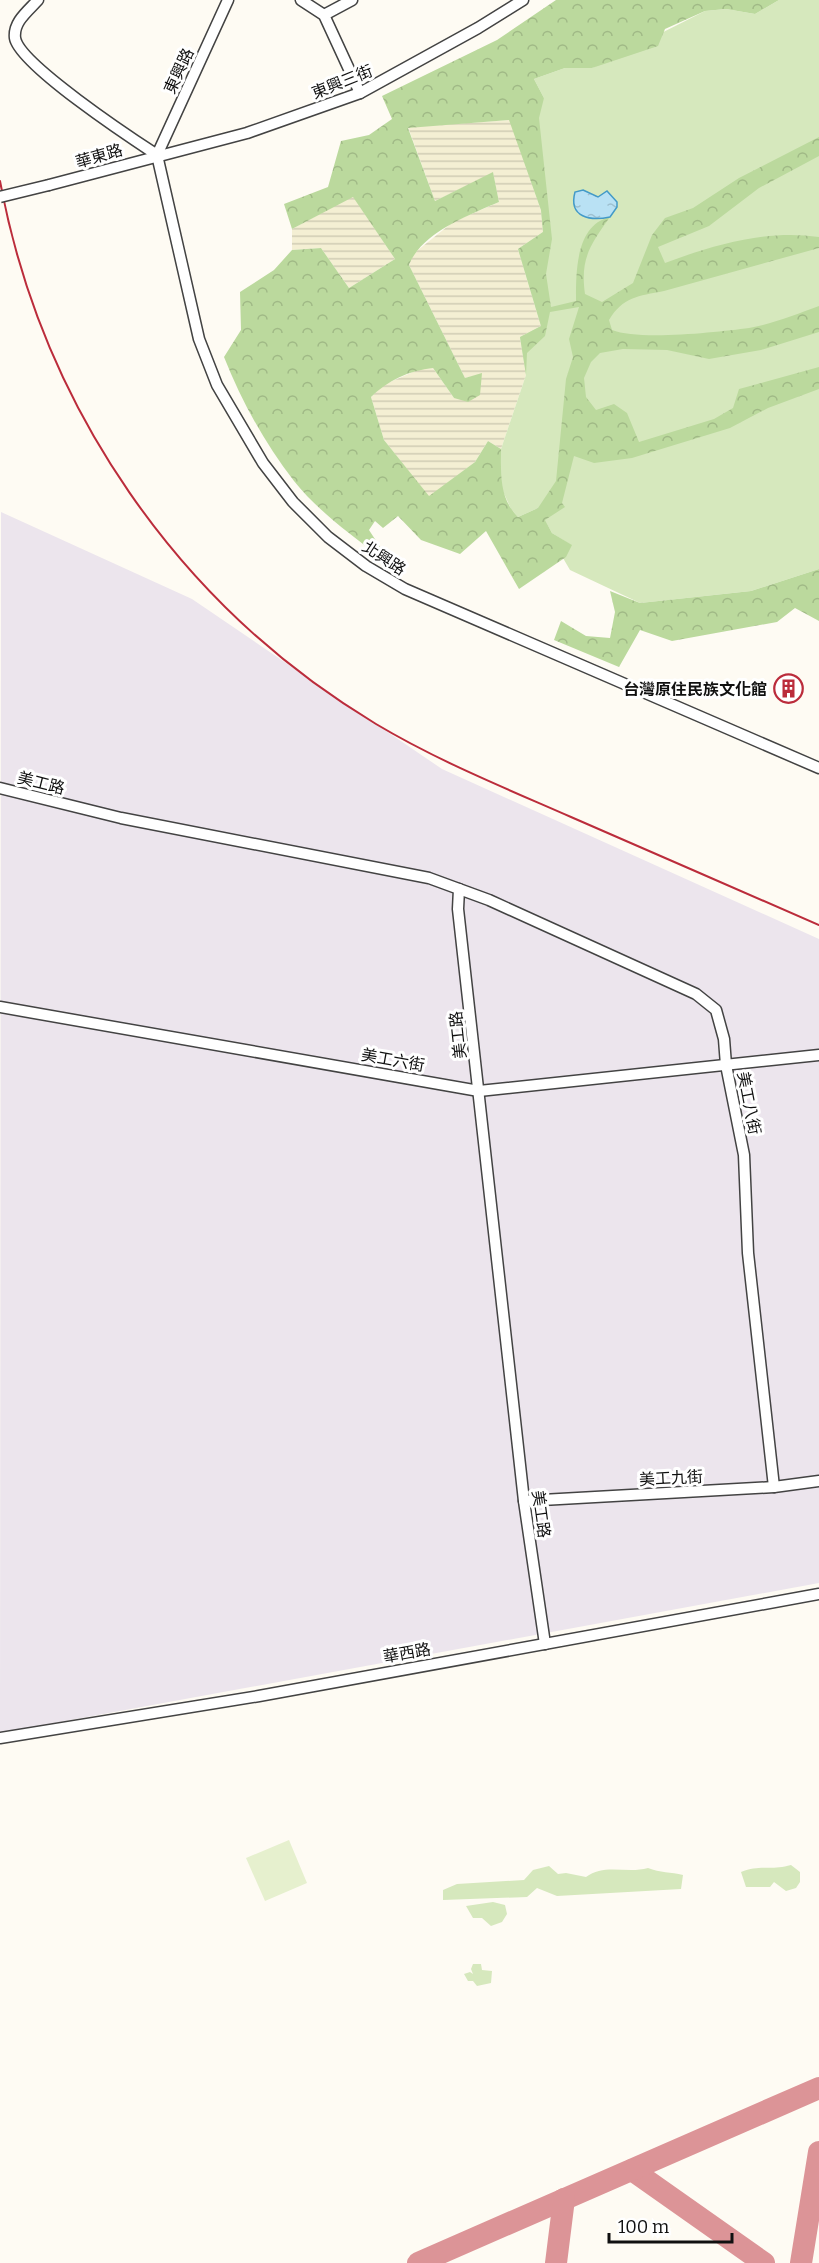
<svg xmlns="http://www.w3.org/2000/svg" width="819" height="2263" viewBox="0 0 819 2263" font-family="Bitter,'Noto Sans TC',serif">
	<style>
		.industrial { fill: #ece5ed }
		.farmland { fill: url(#farmland-rules) }
		.grass { fill: #d6e8bd }
		.forest { fill: url(#forest-crowns); fill-rule: evenodd }
		.pitch { fill: #e6f0ce }
		.water { fill: url(#water-ripples); stroke: #439ac8; stroke-width: 1.5 }
		.lines { fill: none; stroke-linecap: round; stroke-linejoin: round }
		.taxiway { stroke: #dc9497; stroke-width: 22 }
		.minor-casing { stroke: #434343; stroke-width: 13 }
		.minor { stroke: #fff; stroke-width: 10 }
		.rail { stroke: #bb2c3b; stroke-width: 2 }
		.minor-bridge-casing { stroke: #434343; stroke-width: 13; stroke-linecap: butt }
		.minor-bridge { stroke: #fff; stroke-width: 10 }
		.labels { text-anchor: middle; dominant-baseline: central; stroke-width: 6; stroke-linejoin: round; paint-order: stroke }
		.street-label { font-size: 16px; fill: #101010; stroke: #fff }
		.poi-label { font-size: 16px; font-weight: bold; fill: #101010; stroke: #fff; text-anchor: end }
	</style>
	<defs>
		<pattern id="farmland-rules" width="6" height="5" patternUnits="userSpaceOnUse" patternTransform="scale(1.5)"><rect width="6" height="5" fill="#f4efd3"/><path d="M0 2.5h6" fill="none" stroke="#d0ccb4"/></pattern>
		<pattern id="forest-crowns" width="20" height="18" patternUnits="userSpaceOnUse" patternTransform="scale(1.5)"><rect width="20" height="18" fill="#bbd99d"/><path d="M2 6a3 3 0 1 1 6 0M12 15a3 3 0 1 1 6 0" fill="none" stroke="#a0b986"/></pattern>
		<pattern id="water-ripples" width="26" height="14" patternUnits="userSpaceOnUse" patternTransform="scale(1.5)"><rect width="26" height="14" fill="#b9e1f4"/><path d="M2 4q2-2 4 0t4 0M15 11q2-2 4 0t4 0" fill="none" stroke="#9ec0d0"/></pattern>
	</defs>
	<rect width="100%" height="100%" fill="#fefbf3"/>
	<path class="industrial" d="M1,512L192,599L442,769L819,939V1583L0,1733Z"/>
	<g class="farmland">
		<path d="M510,120L541,210L543,232L518,249L541,326L520,337L526,375L501,449L488,441L475,462L429,497L384,440L371,397L383,385L420,369L433,368L454,398L482,374L465,378L409,265L413,254L453,222L499,202L493,173L435,201L408,127Z"/>
		<path d="M353,196L395,259L349,288L321,248L292,250V229Z"/>
	</g>
	<g class="grass">
		<path d="M779,0H819V569L751,591L640,603L570,570L563,558L571,545L552,533L538,508L518,517L511,509L501,487V449L526,375L520,337L541,326L518,249L543,232L541,210L510,120L544,98L534,79L565,68H592L705,11L726,9L755,14Z"/>
		<path d="M791,1865L800,1872V1882L796,1888L786,1891L774,1882L770,1887H746L741,1872C761,1864 771,1871 791,1865Z"/>
		<path d="M549,1866L558,1874L566,1873L586,1877C604,1863 627,1874 648,1868C660,1873 671,1872 683,1875L681,1889L557,1896L537,1888L527,1897L443,1900V1890L457,1884L524,1880L533,1870Z"/>
		<path d="M493,1902L505,1905L507,1914L502,1922L491,1926L482,1918H473L466,1906Z"/>
		<path d="M473,1964H481L482,1970L492,1971L491,1983L477,1986L473,1981H468L464,1974L470,1972L473,1974L471,1969Z"/>
	</g>
	<g class="forest">
		<path d="M556,0H779L755,14L726,9L705,11L665,29L658,46L592,68H565L534,79L544,98L539,118L552,239L546,274L551,307L576,301C576,274 575,225 610,217C590,245 580,259 585,294L602,302L633,283L652,235L665,218L693,208L739,178L819,137V156L759,188L709,226L658,247L665,263C713,245 767,229 819,237V248L664,291C638,296 623,297 609,320L612,330C639,341 718,332 749,328C772,324 797,314 819,306V332L761,350L709,359L667,350L623,349L600,353L591,362L584,378L586,397L596,410L614,404L627,413L639,442L714,419L733,408L739,389L819,367V389L768,408L730,428L632,458L594,463L574,456L562,503L565,507L545,520L552,533L572,545L566,557L519,589L486,531L460,554L421,540L398,516L383,528L375,521L369,530L384,553L380,557C350,534 317,510 294,481C265,444 241,400 224,357L241,330L240,292L274,270L292,250L321,248L349,288L395,259L353,197L292,229L284,204L328,187L341,141L369,135L392,119L382,96L497,40ZM509,120L541,210L543,232L518,249L541,326L520,337L526,375L527,353L545,336L550,312L579,307L569,339L573,357L566,379L556,481L538,508L518,517C499,498 501,474 501,449L488,441L475,462L429,496L384,440L371,397C387,381 410,370 433,368L454,398L468,402L480,395L482,373L465,378L409,265C421,233 469,215 499,202L493,172L435,201L408,128Z"/>
		<path d="M819,569V621L795,608L777,622L672,641L640,630L619,667L554,640L561,621L586,636L610,638L615,612L610,591L640,603L751,591Z"/>
	</g>
	<path class="pitch" d="M289,1840L307,1883L265,1901L246,1858Z"/>
	<path class="water" d="M583,190L598,197L607,191L617,202V207L610,217C591,221 568,218 575,192Z"/>
	<g class="lines">
		<g class="taxiway">
			<path d="M632,2170L764,2263"/>
			<path d="M418,2263L819,2088"/>
			<path d="M556,2263L564,2199"/>
			<path d="M801,2263L819,2152"/>
		</g>
		<defs>
			<g id="minor">
				<path d="M38,0C28,11 13,22 15,38C19,64 131,138 157,155"/>
				<path d="M301,0L324,15L360,93"/>
				<path d="M324,15L352,0"/>
				<path d="M157,155L199,339L217,385L263,463L293,502L328,537L366,566L405,589L819,768"/>
				<path d="M157,155L228,0"/>
				<path d="M49,185L247,133L360,93L478,28L523,0"/>
				<path d="M0,788L121,818L429,878L459,889L458,909L524,1501L545,1644"/>
				<path d="M459,889L489,900L696,994L716,1010L724,1039L726,1065L744,1155L748,1253L774,1487"/>
				<path d="M0,1007L479,1091L819,1055"/>
				<path d="M524,1501L774,1487L819,1481"/>
				<path d="M0,1738L259,1696L819,1594"/>
			</g>
		</defs>
		<use href="#minor" class="minor-casing"/>
		<use href="#minor" class="minor"/>
		<path class="rail" d="M0,181C42,407 178,605 376,724C438,761 505,788 571,817C654,853 736,889 819,925"/>
		<defs>
			<path id="minor-bridge" d="M0,197L49,185"/>
		</defs>
		<use href="#minor-bridge" class="minor-bridge-casing"/>
		<use href="#minor-bridge" class="minor-bridge"/>
	</g>
	<defs>
		<symbol id="building-ring" viewBox="-11 -11 22 22"><circle r="9.5" fill="#fff" stroke="#bb2c3b" stroke-width="1.5"/><path d="M-4-6H4V6H1V3H-1V6H-4ZM-2.5-4.3h1.7v1.8h-1.7ZM.8-4.3h1.7v1.8H.8ZM-2.5-1h1.7V.8h-1.7ZM.8-1h1.7V.8H.8Z" fill="#bb2c3b"/></symbol>
	</defs>
	<g fill-rule="evenodd">
		<use href="#building-ring" x="772" y="672" width="33" height="33"/>
	</g>
	<g class="labels">
		<g class="street-label">
			<text transform="translate(179 71) rotate(-65)">東興路</text>
			<text transform="translate(342 82) rotate(-22)">東興三街</text>
			<text transform="translate(99 156) rotate(-16)">華東路</text>
			<text transform="translate(384 558) rotate(33)">北興路</text>
			<text transform="translate(41 783) rotate(14)">美工路</text>
			<text transform="translate(458 1035) rotate(-96)">美工路</text>
			<text transform="translate(393 1060) rotate(10)">美工六街</text>
			<text transform="translate(749 1103) rotate(79)">美工八街</text>
			<text transform="translate(671 1478) rotate(-3)">美工九街</text>
			<text transform="translate(541 1514) rotate(82)">美工路</text>
			<text transform="translate(407 1653) rotate(-10)">華西路</text>
		</g>
		<g class="poi-label">
			<text x="767" y="689">台灣原住民族文化館</text>
		</g>
	</g>
	<path d="M609 2233v9h123v-9" fill="none" stroke="#101010" stroke-width="3"/>
	<text x="618" y="2233" font-size="18" fill="#101010" stroke="#ffffff" stroke-width="4.5" paint-order="stroke">100 m</text>
</svg>
